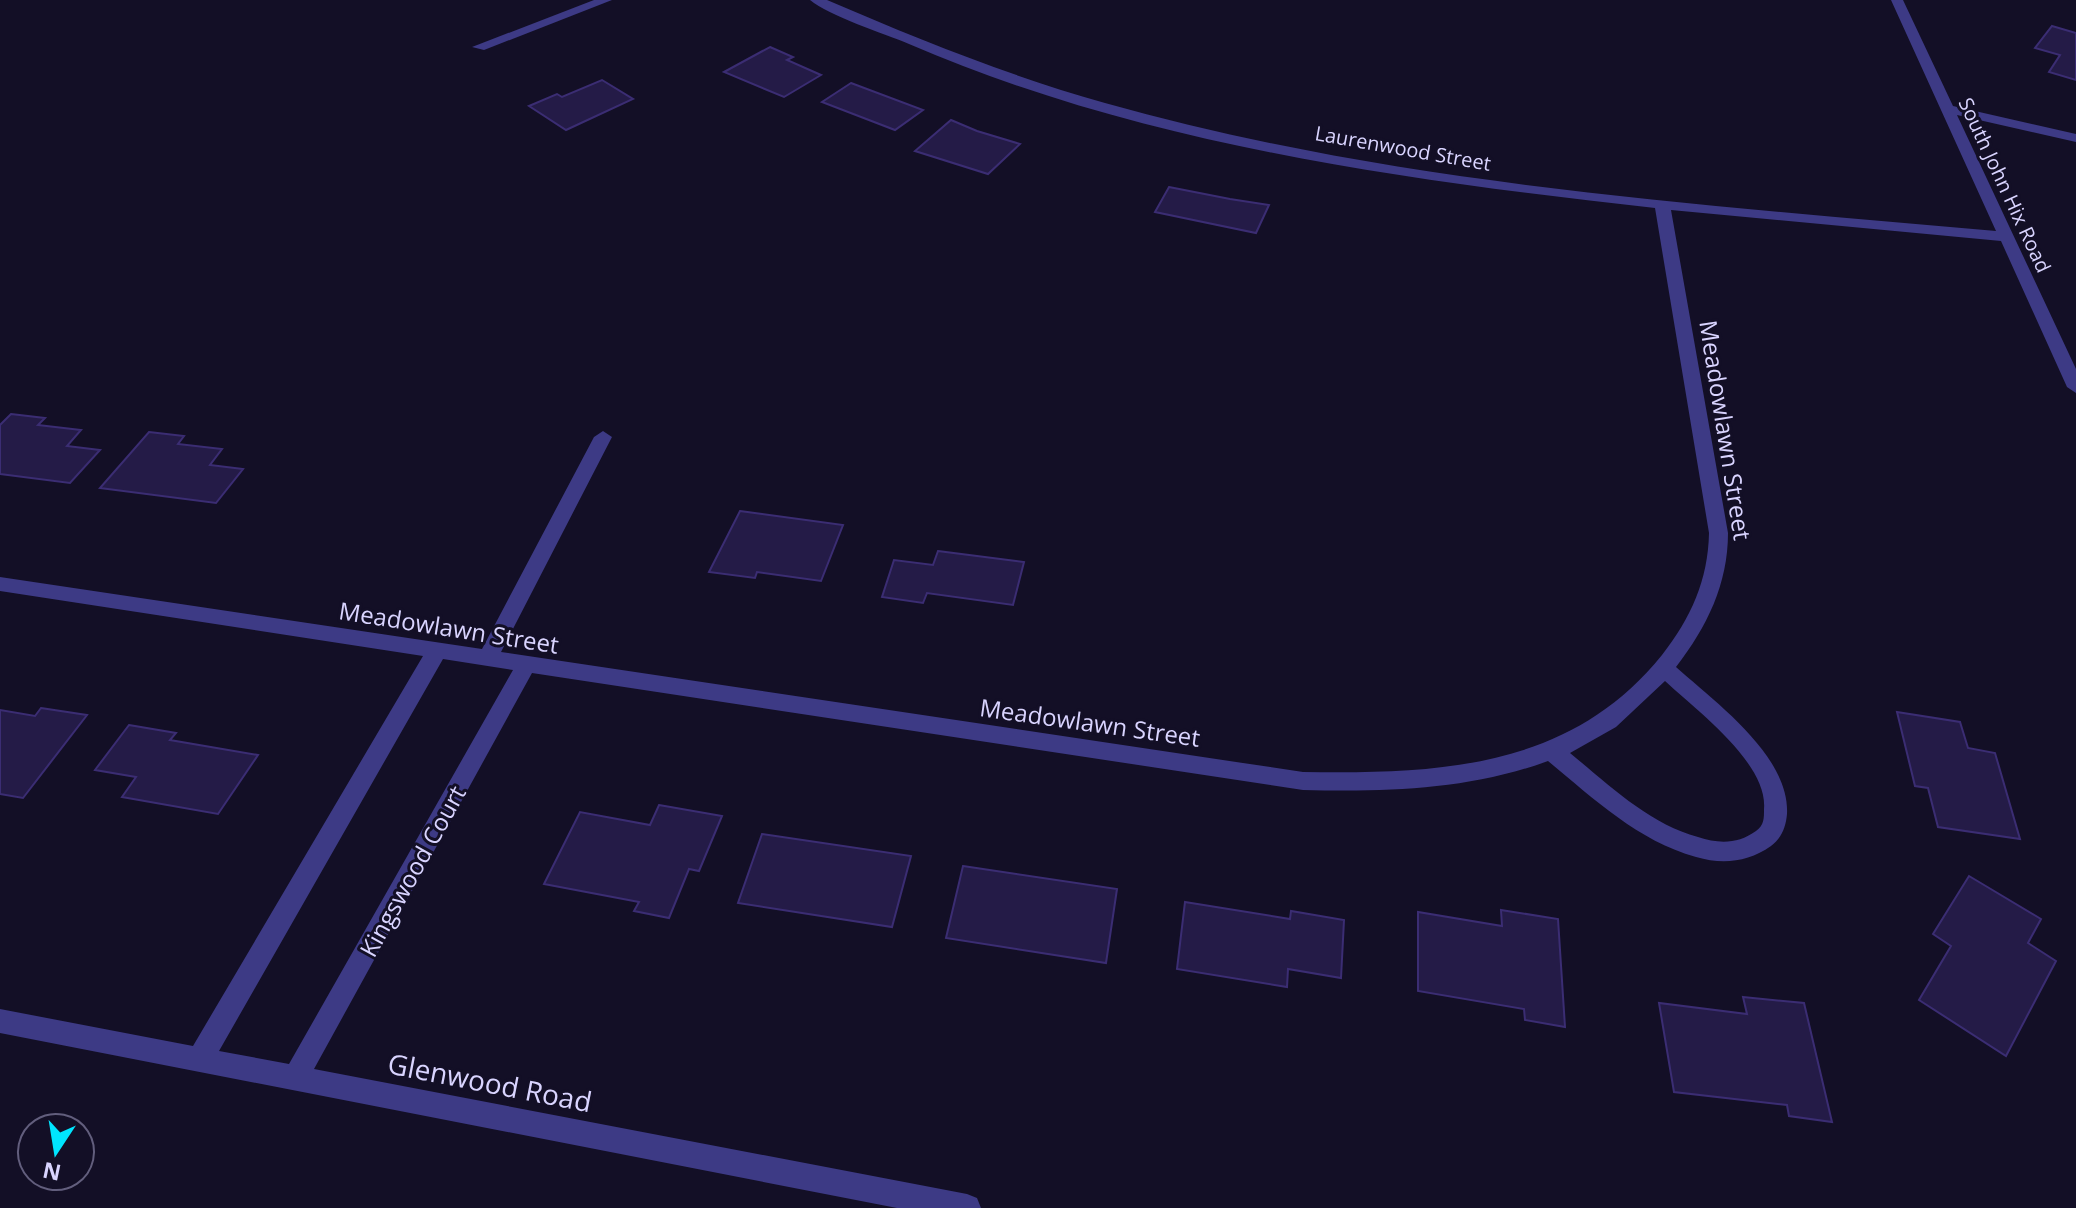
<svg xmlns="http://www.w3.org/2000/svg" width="2076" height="1208" viewBox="0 0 2076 1208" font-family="'Open Sans',sans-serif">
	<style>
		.building { fill: #241b47; stroke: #3b2d73; stroke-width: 2 }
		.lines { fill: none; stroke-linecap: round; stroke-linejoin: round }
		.minor { fill: #3d3a85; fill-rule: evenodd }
		.labels { text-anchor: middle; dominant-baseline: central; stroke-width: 6; stroke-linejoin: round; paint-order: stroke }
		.far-street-label { font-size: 20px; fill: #d9d4ff; stroke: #130f26 }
		.street-label { font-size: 24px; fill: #d9d4ff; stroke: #130f26 }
		.near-street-label { font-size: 28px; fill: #d9d4ff; stroke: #130f26 }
	</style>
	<rect width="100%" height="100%" fill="#130f26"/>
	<g class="building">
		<path d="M2052,26L2076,33V80L2049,72L2060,55L2035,48Z"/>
		<path d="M770,47L793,57L787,60L821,75L784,97L724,72Z"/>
		<path d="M602,80L633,99L566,130L529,106L557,94L562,97Z"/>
		<path d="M851,83L923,110L895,130L822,102Z"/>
		<path d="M951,120L977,131L1020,144L988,174L915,151Z"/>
		<path d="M1169,187L1230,199L1269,205L1256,233L1155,212Z"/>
		<path d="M11,414L45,418L38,425L81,430L67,446L100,450L70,483L0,474V425Z"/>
		<path d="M149,432L184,436L178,444L222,449L210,465L243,469L216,503L100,488Z"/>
		<path d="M740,511L843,525L821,581L757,572L755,578L709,572Z"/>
		<path d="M938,551L1024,562L1013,605L927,593L923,603L882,597L894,560L933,565Z"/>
		<path d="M41,708L87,715L23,798L0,794V710L35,716Z"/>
		<path d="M1897,712L1960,722L1968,748L1995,753L2020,839L1938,827L1928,788L1915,786Z"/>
		<path d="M129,725L176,733L170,740L258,755L218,814L122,797L136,777L95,770Z"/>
		<path d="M659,805L722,816L699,871L689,869L669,918L634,911L639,902L544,884L580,812L650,825Z"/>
		<path d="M762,834L911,856L892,927L738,903Z"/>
		<path d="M963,866L1117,889L1106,963L946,938Z"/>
		<path d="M1969,876L2041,919L2028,943L2056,961L2006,1056L1919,1000L1951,946L1933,934Z"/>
		<path d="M1185,902L1290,919L1291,911L1344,920L1341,978L1288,969L1287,987L1177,969Z"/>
		<path d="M1501,910L1558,919L1565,1027L1525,1020L1524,1009L1418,991V912L1502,926Z"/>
		<path d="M1743,997L1804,1003L1832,1122L1789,1116L1787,1105L1674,1092L1659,1003L1747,1014Z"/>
	</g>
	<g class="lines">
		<g class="minor">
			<path d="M594,0H612L484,50L472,47Z"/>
			<path d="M810,0H827C918,39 1009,76 1105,103C1395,185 1698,204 1996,231L1891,0H1903L1953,106L2076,134V142L1957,115L2076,369V393L2067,387L2001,241L1671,210L1728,533C1728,584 1707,627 1676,667C1715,702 1790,756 1787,814C1786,826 1782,838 1771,846C1748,862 1723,865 1696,857C1638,841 1593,798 1548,761C1469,790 1387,792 1303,790L532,673L314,1069L967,1194L977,1198L981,1208H897L0,1033V1009L193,1046L423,656L0,591V577L482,649L594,437L603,431L612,437L501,652L1303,772C1439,774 1570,769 1662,655C1691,618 1708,580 1709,533L1655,208C1404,180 1143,145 909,44C883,33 829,16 810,0ZM443,659L513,670L289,1064L219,1051ZM1665,681C1696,710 1768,763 1764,809C1764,819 1764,825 1756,831C1738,844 1719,844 1698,837C1649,824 1608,784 1570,753L1616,727Z"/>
		</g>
	</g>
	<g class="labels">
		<g class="far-street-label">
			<text transform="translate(1403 148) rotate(10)">Laurenwood Street</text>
			<text transform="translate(2005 185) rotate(65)">South John Hix Road</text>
		</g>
		<g class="street-label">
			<text transform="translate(1726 430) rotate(81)">Meadowlawn Street</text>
			<text transform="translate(449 627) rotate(9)">Meadowlawn Street</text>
			<text transform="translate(1090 722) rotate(8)">Meadowlawn Street</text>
			<text transform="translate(412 871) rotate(-61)">Kingswood Court</text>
		</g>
		<g class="near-street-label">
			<text transform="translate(490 1082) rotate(11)">Glenwood Road</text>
		</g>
	</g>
	<g transform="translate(56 1152) rotate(192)"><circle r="38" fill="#130f26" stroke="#625e7d" stroke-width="2"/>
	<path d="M0-6L14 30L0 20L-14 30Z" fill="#00e5ff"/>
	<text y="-12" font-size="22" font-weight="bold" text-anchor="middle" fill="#d9d4ff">N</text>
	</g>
</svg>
